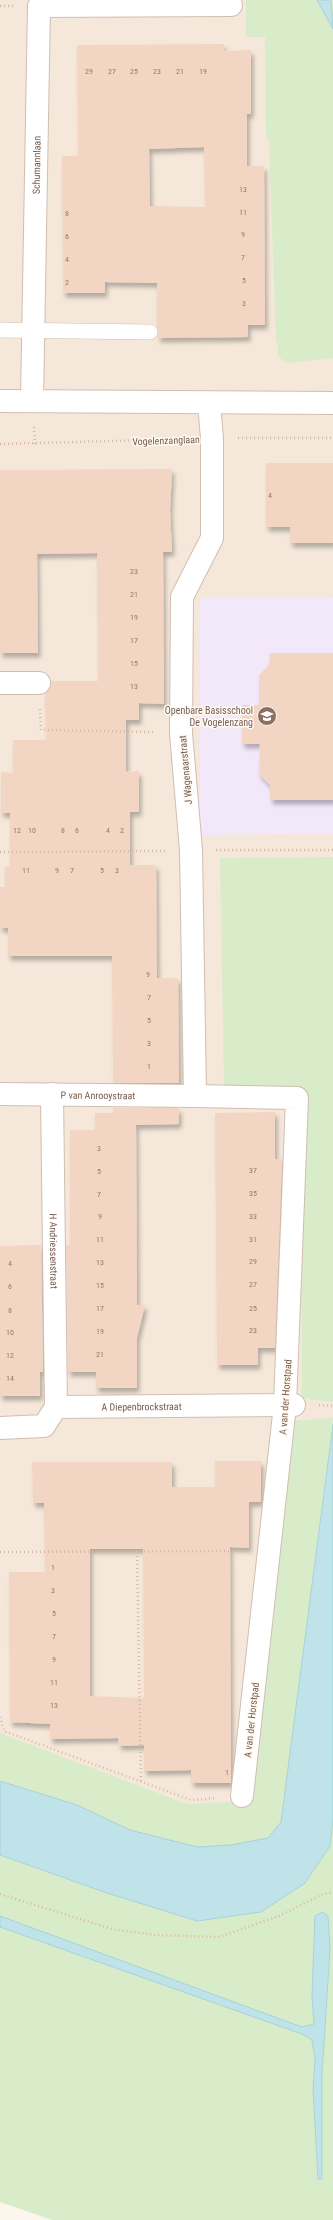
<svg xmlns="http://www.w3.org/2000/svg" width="333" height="2220" font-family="'Roboto Condensed',sans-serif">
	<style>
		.residential { fill: #f5e8da }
		.education { fill: #f3e8fa }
		.green { fill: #d8ecc9 }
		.water { fill: #bfe3e8; stroke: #a5d3da }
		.building { fill: #f3d5c3; fill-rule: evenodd; filter: url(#shadow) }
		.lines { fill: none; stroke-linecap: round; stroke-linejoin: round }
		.service-casing { stroke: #d1beb0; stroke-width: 16 }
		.pedestrian-casing { stroke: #d1beb0; stroke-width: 24 }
		.minor-casing { stroke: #d1beb0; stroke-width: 24 }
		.tertiary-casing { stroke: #d1beb0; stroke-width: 24 }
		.path { stroke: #d9b8a5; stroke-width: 2.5; stroke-dasharray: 1 3; stroke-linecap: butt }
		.service { stroke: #fff; stroke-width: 15 }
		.pedestrian { stroke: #fff; stroke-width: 22 }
		.minor { stroke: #fff; stroke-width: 22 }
		.tertiary { stroke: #fff; stroke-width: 22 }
		.labels { text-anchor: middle; stroke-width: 3; stroke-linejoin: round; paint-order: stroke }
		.number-label { font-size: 8px; fill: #987a6a }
		.street-label { font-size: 10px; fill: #7a5c4d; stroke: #fffaf3 }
		.education-label { font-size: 10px; fill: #785e54; stroke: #fffaf3; text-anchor: end }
	</style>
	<defs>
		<filter id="shadow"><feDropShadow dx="2.5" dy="4.5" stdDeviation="2" flood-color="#0004"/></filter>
	</defs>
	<rect width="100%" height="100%" fill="#fdf6ec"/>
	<!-- residential -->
	<path class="residential" d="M0,0H333V1914L0,1798Z"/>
	<!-- education -->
	<path class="education" d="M200,597L333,598V833L200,835Z"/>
	<!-- green -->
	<g class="green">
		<path d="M246,0H333V358L286,363L278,356V343L276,342L269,140L266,136L265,37H246Z"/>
		<path d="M333,857V1402L302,1398L300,1086L224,1089L220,858Z"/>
		<path d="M333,1418L281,1822L269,1838L231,1845L197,1847L130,1830L77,1805L0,1781V1733L187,1804L248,1801L291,1421Z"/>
		<path d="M333,1820V2220H52L0,2202V1927L302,2034L312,2040L315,2059L313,2089L318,2179H322V2073L330,1950L328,1916L322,1912L315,1916L312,1997L314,2024L301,2027L0,1916V1855L107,1893L197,1921L261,1912L330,1846Z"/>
	</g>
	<!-- water -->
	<g class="water">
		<path d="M317,0H331L333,29Z"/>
		<path d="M333,1424V1820L330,1846L305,1883L261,1912L197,1921L107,1893L0,1855V1781L77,1805L130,1830L197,1847L231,1845L268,1838L281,1822Z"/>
		<path d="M322,1912L328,1916L330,1950L322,2073V2179H318L313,2089L315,2059L312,2040L302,2034L0,1927V1916L302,2027L314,2024L312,1997L315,1916Z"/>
	</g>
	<!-- building -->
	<g class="building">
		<path d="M224,44V51L251,50V114H247V166H264L265,325H248V337L157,338L159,332L157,327V283L105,282V293H63L62,156H78L77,45ZM204,147L205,207L150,206L149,149Z"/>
		<path d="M266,463H333V543H290V527H266Z"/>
		<path d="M172,469L170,511L172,552H163L164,704L139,703V720H126V772L139,771V812H130V865H156L157,978H178L179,1083H113L112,956H8V928H0V887H5V866H10V813H1V772L13,773V740H46L45,694L50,689L51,681H98L97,553L37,554L38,653H0V470Z"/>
		<path d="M270,653H333V800H270V785L259,774L260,744H242V705H259V675L269,665Z"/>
		<path d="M113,1108H179V1124L136,1125L137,1305H145L137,1338V1388H96V1372H68L66,1245H70V1130H95V1113H113Z"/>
		<path d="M275,1112V1159H282V1162L275,1348H258V1365H217L215,1113Z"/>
		<path d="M41,1245L43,1372H40V1396H0V1246Z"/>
		<path d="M215,1461H261V1502H249V1548L230,1547L231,1783H191V1770L144,1771V1745L119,1746L118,1738L50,1739V1724L10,1722L9,1572H45L44,1503H33L32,1462H172V1487H215ZM90,1549H143L144,1698L90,1696Z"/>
	</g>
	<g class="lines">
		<defs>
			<path id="service" d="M0,330L150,332"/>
			<path id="pedestrian" d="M195,1096L297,1098L285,1405L242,1796"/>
			<g id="minor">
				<path id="s1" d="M32,401L39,6L231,5"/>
				<path d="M0,683H39"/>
				<path id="s2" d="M0,1094L195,1096L191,850L181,733L182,597L212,538V438L209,404"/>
				<path id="s3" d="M52,1094L56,1407"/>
				<path id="s4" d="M0,1428L44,1426L56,1407L294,1405"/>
			</g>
			<path id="tertiary" d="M0,401L333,403"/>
		</defs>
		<!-- service casing -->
		<use href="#service" class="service-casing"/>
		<!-- pedestrian casing -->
		<use href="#pedestrian" class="pedestrian-casing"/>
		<!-- minor casing -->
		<use href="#minor" class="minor-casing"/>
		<!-- tertiary casing -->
		<use href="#tertiary" class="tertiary-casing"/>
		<!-- path -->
		<g class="path">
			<path d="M0,6H13"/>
			<path d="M34,427L35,445"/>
			<path d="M238,438H333"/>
			<path d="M0,444L185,439"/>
			<path d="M40,709L41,730L155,732"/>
			<path d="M216,850H333"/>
			<path d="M0,852L165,851"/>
			<path d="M319,1405L333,1406"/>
			<path d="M0,1552L243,1551"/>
			<path d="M137,1552L141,1783"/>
			<path d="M0,1717L4,1731L191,1800L217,1798"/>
			<path d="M0,1894L112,1929L155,1935L219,1937L279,1916L321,1895L333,1892"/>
		</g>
		<!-- service -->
		<use href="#service" class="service"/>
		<!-- pedestrian -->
		<use href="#pedestrian" class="pedestrian"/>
		<!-- minor -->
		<use href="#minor" class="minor"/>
		<!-- tertiary -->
		<use href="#tertiary" class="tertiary"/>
	</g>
	<!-- icons -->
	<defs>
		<symbol id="school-disc" viewBox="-11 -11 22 22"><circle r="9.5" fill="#8d6e63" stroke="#fffaf3"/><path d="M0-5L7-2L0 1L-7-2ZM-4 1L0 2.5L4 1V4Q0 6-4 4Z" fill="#fff"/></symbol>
	</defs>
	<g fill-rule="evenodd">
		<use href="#school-disc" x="256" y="705" width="22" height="22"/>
	</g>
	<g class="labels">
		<!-- number labels -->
		<g class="number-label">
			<text x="89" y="74">29</text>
			<text x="112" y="74">27</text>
			<text x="134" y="74">25</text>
			<text x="157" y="74">23</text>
			<text x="180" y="74">21</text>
			<text x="203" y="74">19</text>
			<text x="243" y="192">13</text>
			<text x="243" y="215">11</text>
			<text x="67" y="216">8</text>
			<text x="243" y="237">9</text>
			<text x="67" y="239">6</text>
			<text x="243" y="260">7</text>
			<text x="67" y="262">4</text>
			<text x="244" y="283">5</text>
			<text x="67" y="285">2</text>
			<text x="244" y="306">3</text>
			<text x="270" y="498">4</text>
			<text x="134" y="574">23</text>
			<text x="134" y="597">21</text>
			<text x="134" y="620">19</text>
			<text x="134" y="643">17</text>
			<text x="134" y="666">15</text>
			<text x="134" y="689">13</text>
			<text x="17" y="833">12</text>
			<text x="32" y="833">10</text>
			<text x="63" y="833">8</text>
			<text x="77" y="833">6</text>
			<text x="108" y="833">4</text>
			<text x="122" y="833">2</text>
			<text x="26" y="873">11</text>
			<text x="57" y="873">9</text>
			<text x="72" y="873">7</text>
			<text x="102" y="873">5</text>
			<text x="117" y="873">3</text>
			<text x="148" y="977">9</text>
			<text x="149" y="1000">7</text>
			<text x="149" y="1023">5</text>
			<text x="149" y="1046">3</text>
			<text x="149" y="1069">1</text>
			<text x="99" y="1151">3</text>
			<text x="253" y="1173">37</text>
			<text x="99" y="1174">5</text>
			<text x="253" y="1196">35</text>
			<text x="99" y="1197">7</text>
			<text x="100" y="1219">9</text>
			<text x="253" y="1219">33</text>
			<text x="100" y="1242">11</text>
			<text x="253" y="1242">31</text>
			<text x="253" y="1264">29</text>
			<text x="100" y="1265">13</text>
			<text x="10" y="1266">4</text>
			<text x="253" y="1287">27</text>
			<text x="100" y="1288">15</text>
			<text x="10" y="1289">6</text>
			<text x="100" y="1311">17</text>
			<text x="253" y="1311">25</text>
			<text x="10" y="1313">8</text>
			<text x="253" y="1333">23</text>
			<text x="100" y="1334">19</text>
			<text x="10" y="1335">10</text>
			<text x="100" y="1357">21</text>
			<text x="10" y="1358">12</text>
			<text x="10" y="1381">14</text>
			<text x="53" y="1570">1</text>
			<text x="53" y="1593">3</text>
			<text x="54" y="1616">5</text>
			<text x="54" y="1639">7</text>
			<text x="54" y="1662">9</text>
			<text x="54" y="1685">11</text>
			<text x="54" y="1708">13</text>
			<text x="227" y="1775">1</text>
		</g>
		<!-- street labels -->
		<g class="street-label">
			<text dy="4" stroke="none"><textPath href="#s1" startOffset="236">Schumannlaan</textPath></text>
			<text transform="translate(166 440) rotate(-2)" y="4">Vogelenzanglaan</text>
			<text transform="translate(185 770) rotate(-95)" y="4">J Wagenaarstraat</text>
			<text dy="4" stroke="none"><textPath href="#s2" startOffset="98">P van Anrooystraat</textPath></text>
			<text dy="4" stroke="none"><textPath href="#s3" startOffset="157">H Andriessenstraat</textPath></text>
			<text transform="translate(285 1397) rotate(-86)" y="4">A van der Horstpad</text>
			<text dy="4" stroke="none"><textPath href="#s4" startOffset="152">A Diepenbrockstraat</textPath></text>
			<text transform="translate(251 1720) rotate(-84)" y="4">A van der Horstpad</text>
		</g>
		<!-- education labels -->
		<g class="education-label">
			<text x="253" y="714">Openbare Basisschool<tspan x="253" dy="12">De Vogelenzang</tspan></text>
		</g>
	</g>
</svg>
